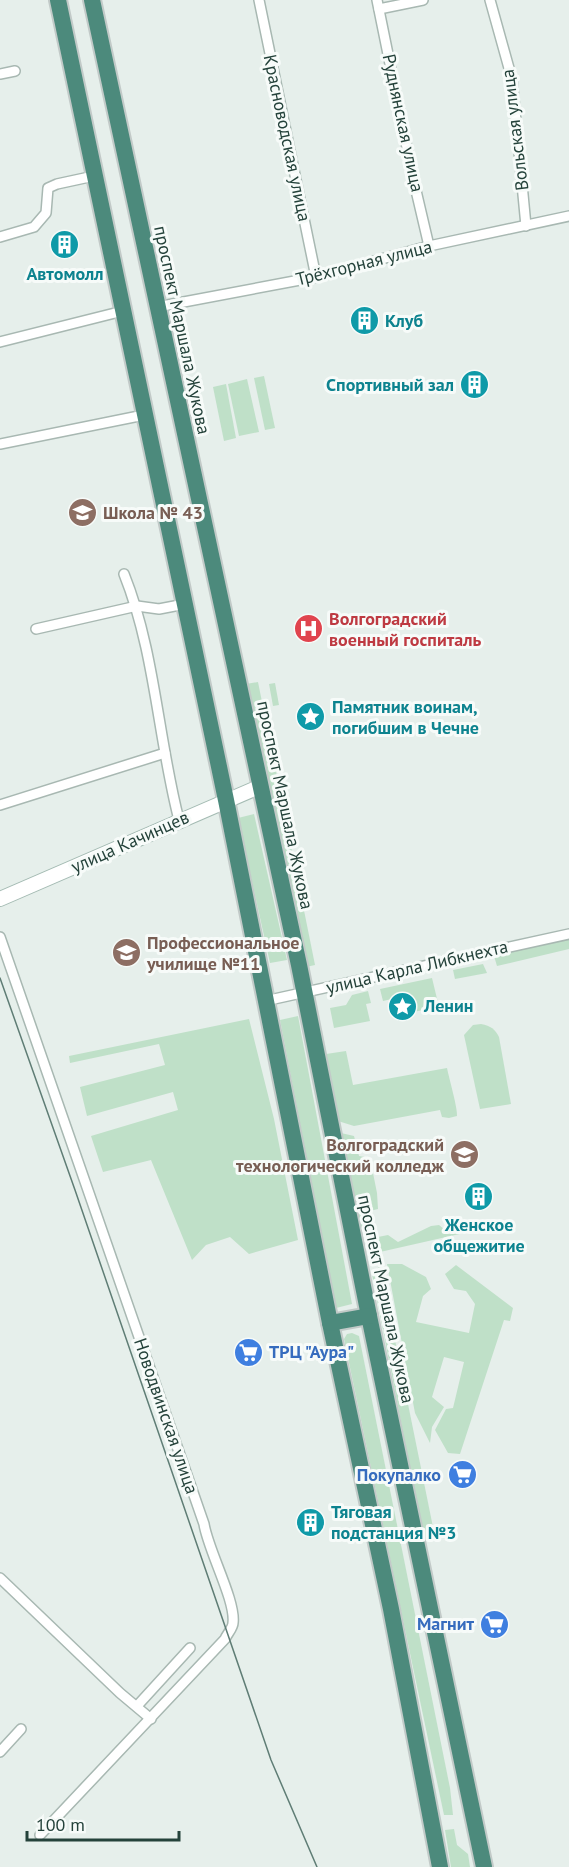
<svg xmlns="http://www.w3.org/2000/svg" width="569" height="1867" font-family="'PT Sans',sans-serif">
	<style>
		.green { fill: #bfe0c8 }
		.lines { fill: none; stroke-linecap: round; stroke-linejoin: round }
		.minor-casing { stroke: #a8b8b2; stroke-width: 12 }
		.secondary-casing { stroke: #a4bbb3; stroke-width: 16 }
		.trunk-casing { stroke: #c2cac8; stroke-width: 20 }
		.minor { stroke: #fff; stroke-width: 9 }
		.secondary { stroke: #fff; stroke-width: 14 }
		.trunk { stroke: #4c8a7c; stroke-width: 16 }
		.tram { stroke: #5f7d75; stroke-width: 1.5 }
		.labels { text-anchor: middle; stroke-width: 6; stroke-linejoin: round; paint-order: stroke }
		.street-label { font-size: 18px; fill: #24423a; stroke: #f7fbf9 }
		.culture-label { font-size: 18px; font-weight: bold; fill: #0d838f; stroke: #f7fbf9; text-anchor: start }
		.education-label { font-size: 18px; font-weight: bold; fill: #785e54; stroke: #f7fbf9; text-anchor: start }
		.health-label { font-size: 18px; font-weight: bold; fill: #be3a42; stroke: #f7fbf9; text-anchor: start }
		.shop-label { font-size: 18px; font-weight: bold; fill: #366cbe; stroke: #f7fbf9; text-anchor: end }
	</style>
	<rect width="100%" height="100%" fill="#e6efeb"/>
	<!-- green -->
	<g class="green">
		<path d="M264,376L275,428L265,430L254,378Z"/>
		<path d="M247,379L259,432L239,436L228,384Z"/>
		<path d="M226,384L236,438L224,441L213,387Z"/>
		<path d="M258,682L315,965L306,967L246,684Z"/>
		<path d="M275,683L279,705L273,706L269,684Z"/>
		<path d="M254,814L287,960L270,963L238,818Z"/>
		<path d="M569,939V949L497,966L494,956Z"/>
		<path d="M483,964L487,973L455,979L453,970Z"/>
		<path d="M432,978L439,1007L413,1012L409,995L383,1001L380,989Z"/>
		<path d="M368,991L371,1003L366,1004L370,1021L334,1028L330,1008L346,1005L352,995Z"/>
		<path d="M298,1016L352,1304L336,1308L280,1020Z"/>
		<path d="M249,1019L274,1119L298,1240L249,1254L230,1237L206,1245L192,1260L151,1160L103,1172L91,1136L178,1110L173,1092L87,1116L80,1087L165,1065L159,1044L70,1063L69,1056Z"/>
		<path d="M481,1024C491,1026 495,1029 499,1037L511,1104L480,1109L464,1035L473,1025Z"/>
		<path d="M346,1051L353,1085L447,1068C449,1078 458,1109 457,1116L449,1118L442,1117L440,1110L354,1126L338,1121L326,1054Z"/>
		<path d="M341,1133L354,1136L359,1156L370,1158L377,1193L378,1209L370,1211L372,1227L362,1230Z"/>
		<path d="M471,1220H481L486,1223V1228L380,1252L368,1253L364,1233L375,1232L378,1237L388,1235L398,1242L431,1226L439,1225L445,1230L450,1226L462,1229Z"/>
		<path d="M387,1264H402L426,1277L431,1289L423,1296L416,1322L469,1333L475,1304L466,1291L454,1289L445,1274L456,1265L513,1308L510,1321L504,1320L460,1454L448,1453L435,1430L446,1409L453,1408L464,1362L444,1357L432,1397L444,1407L432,1427L430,1443L415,1413Z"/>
		<path d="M380,1266L435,1537L424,1539L372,1274Z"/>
		<path d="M352,1333L359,1336L450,1788L453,1815H444L344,1339L347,1334Z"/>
		<path d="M454,1829L457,1845L468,1854L470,1867H451L445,1830Z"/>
	</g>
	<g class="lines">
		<defs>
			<g id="minor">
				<path d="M259,0L316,277"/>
				<path d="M377,0L414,182L429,246"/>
				<path d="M490,0L512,79L526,226"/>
				<path d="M379,9L423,0"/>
				<path d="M0,74L15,71"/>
				<path d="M0,237L34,227L46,213L48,188L57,184L94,176"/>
				<path d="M157,307L316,277L429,246L569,216"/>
				<path d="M0,342L123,311"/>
				<path d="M0,444L144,415"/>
				<path d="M124,574C155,651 158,739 179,820"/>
				<path d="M36,629L137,606L159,609L185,604"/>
				<path d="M0,805L165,753"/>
				<path d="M0,937L204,1524C208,1550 236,1601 233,1623C233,1628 227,1634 225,1639L40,1835"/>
				<path d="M265,1001L569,934"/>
				<path d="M0,1578L120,1693L151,1719"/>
				<path d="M137,1706L190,1648"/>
				<path d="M0,1752L21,1729"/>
			</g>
			<path id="secondary" d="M0,899L261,786"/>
			<g id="trunk">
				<path d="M58,0L226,800L330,1323L391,1609L440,1867"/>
				<path d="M92,0L299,965L369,1316L484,1867"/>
				<path d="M330,1323L369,1316"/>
			</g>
		</defs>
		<!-- minor casing -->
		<use href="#minor" class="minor-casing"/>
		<!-- secondary casing -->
		<use href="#secondary" class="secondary-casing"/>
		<!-- trunk casing -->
		<use href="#trunk" class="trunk-casing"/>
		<!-- minor -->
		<use href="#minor" class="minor"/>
		<!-- secondary -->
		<use href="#secondary" class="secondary"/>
		<!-- trunk -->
		<use href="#trunk" class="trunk"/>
		<!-- tram -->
		<path class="tram" d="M0,978L75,1190L271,1760L317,1867"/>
	</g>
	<!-- icons -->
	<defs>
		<symbol id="building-disc" viewBox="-11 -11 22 22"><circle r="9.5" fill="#0f9aa8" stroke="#f7fbf9"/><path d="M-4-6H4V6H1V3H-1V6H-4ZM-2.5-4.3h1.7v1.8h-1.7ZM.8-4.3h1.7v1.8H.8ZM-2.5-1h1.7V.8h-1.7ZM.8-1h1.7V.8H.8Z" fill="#fff"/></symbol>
		<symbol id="school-disc" viewBox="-11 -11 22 22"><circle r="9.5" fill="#8d6e63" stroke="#f7fbf9"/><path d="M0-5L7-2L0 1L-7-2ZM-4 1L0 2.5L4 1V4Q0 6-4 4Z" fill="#fff"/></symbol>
		<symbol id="hospital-disc" viewBox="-11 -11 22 22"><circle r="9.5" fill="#e0444e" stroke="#f7fbf9"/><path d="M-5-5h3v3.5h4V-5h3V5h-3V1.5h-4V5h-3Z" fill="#fff"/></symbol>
		<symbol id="sight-disc" viewBox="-11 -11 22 22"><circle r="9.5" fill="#0f9aa8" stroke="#f7fbf9"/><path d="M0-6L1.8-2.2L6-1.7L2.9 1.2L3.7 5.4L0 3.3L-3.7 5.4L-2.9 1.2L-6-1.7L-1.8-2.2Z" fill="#fff"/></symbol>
		<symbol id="university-disc" viewBox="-11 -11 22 22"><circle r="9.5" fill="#8d6e63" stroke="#f7fbf9"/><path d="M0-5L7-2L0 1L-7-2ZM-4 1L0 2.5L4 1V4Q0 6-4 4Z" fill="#fff"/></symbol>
		<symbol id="supermarket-disc" viewBox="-11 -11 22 22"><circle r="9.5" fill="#3f7fe0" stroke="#f7fbf9"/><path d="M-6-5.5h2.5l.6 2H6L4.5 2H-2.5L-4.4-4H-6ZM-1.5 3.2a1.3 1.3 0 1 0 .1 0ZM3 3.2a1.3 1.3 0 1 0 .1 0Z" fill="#fff"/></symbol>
	</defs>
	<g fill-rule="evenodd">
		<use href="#building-disc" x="48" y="228" width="33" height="33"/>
		<use href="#building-disc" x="348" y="304" width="33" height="33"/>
		<use href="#building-disc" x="458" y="368" width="33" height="33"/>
		<use href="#school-disc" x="66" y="496" width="33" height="33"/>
		<use href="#hospital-disc" x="292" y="612" width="33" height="33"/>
		<use href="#sight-disc" x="294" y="700" width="33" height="33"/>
		<use href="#university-disc" x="110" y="936" width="33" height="33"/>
		<use href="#sight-disc" x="386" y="990" width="33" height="33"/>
		<use href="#university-disc" x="448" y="1138" width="33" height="33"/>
		<use href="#building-disc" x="462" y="1180" width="33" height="33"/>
		<use href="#supermarket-disc" x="232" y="1336" width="33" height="33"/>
		<use href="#supermarket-disc" x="446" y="1458" width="33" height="33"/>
		<use href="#building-disc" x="294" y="1506" width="33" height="33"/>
		<use href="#supermarket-disc" x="478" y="1608" width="33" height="33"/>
	</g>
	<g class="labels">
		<!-- street labels -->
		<g class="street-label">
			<text transform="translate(403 123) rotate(78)" y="6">Руднянская улица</text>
			<text transform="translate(515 130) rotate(-97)" y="6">Вольская улица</text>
			<text transform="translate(287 138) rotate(78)" y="6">Красноводская улица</text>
			<text transform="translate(364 263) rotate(-14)" y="6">Трёхгорная улица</text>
			<text transform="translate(182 330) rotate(78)" y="6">проспект Маршала Жукова</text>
			<text transform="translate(285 805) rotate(78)" y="6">проспект Маршала Жукова</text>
			<text transform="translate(130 842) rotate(-24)" y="6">улица Качинцев</text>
			<text transform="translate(417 967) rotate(-13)" y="6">улица Карла Либкнехта</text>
			<text transform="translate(386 1299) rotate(78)" y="6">проспект Маршала Жукова</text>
			<text transform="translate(166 1416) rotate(71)" y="6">Новодвинская улица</text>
		</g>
		<!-- culture labels -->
		<g class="culture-label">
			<text x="65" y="280" text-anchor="middle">Автомолл</text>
			<text x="385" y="327">Клуб</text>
			<text x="454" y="391" text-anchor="end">Спортивный зал</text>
			<text x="332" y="713">Памятник воинам,<tspan x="332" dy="21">погибшим в Чечне</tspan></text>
			<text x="424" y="1012">Ленин</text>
			<text x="479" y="1231" text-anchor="middle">Женское<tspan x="479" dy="21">общежитие</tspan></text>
			<text x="331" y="1518">Тяговая<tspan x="331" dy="21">подстанция №3</tspan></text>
		</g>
		<!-- education labels -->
		<g class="education-label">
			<text x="103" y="519">Школа № 43</text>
			<text x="147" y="949">Профессиональное<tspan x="147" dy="21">училище №11</tspan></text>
			<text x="444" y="1151" text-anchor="end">Волгоградский<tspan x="444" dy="21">технологический колледж</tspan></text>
		</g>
		<!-- health labels -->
		<g class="health-label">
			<text x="329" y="625">Волгоградский<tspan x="329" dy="21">военный госпиталь</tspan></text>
		</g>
		<!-- shop labels -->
		<g class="shop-label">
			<text x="269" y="1358" text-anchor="start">ТРЦ "Аура"</text>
			<text x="441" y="1481">Покупалко</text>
			<text x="474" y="1630">Магнит</text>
		</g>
	</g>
	<!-- scale -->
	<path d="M27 1831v9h152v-9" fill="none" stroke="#24423a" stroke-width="3"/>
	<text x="36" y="1831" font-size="18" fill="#24423a" stroke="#f7fbf9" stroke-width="4.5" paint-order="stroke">100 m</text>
</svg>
